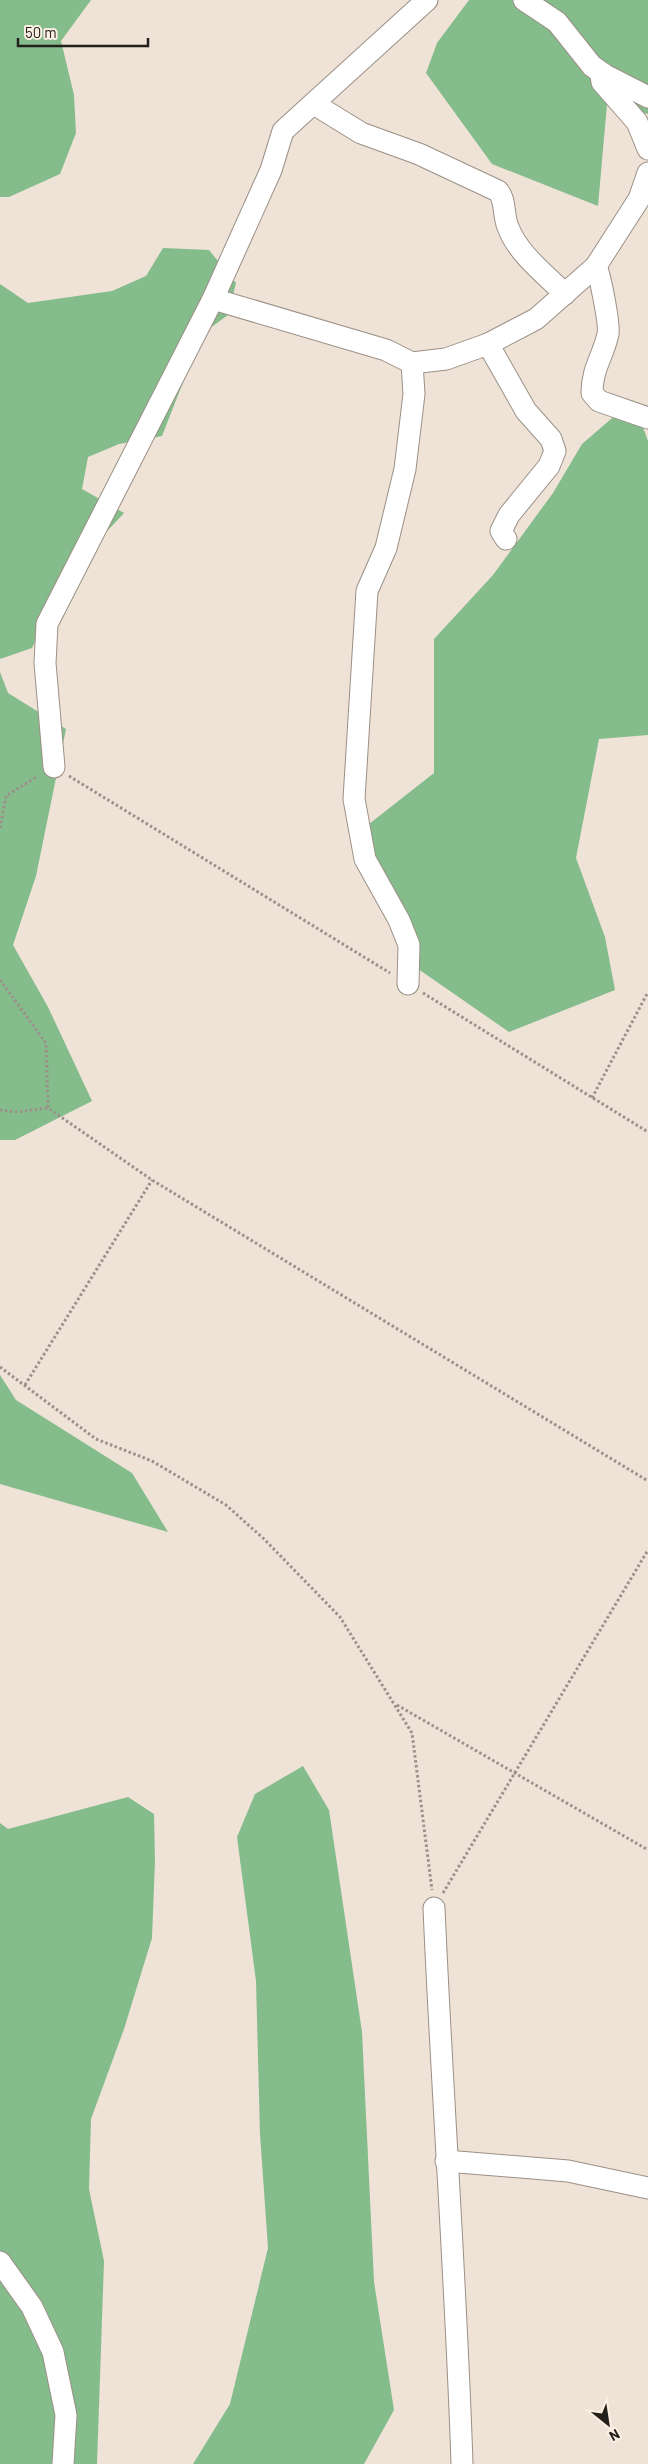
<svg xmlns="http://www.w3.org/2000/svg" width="648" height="2464" font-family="Barlow,sans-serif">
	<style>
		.forest { fill: #84bc8c }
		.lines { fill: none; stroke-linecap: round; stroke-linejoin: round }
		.minor-casing { stroke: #9b9086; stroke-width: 23 }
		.path { stroke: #9a9189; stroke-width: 3; stroke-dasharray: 2.5 2.5; stroke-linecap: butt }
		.minor { stroke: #fff; stroke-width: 21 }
	</style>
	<rect width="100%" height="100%" fill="#efe2d7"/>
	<!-- forest -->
	<g class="forest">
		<path d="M0,0H91L61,41L74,95L76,133L60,174L9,197H0Z"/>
		<path d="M469,0H648V114L607,104L598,206L492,164L426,73L437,43Z"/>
		<path d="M163,248L209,250L236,283L228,315L202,334L162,436L119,444L88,457L82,489L124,513L65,576L32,648L0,659V284L28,303L112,291L146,276Z"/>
		<path d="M633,400L648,441V735L599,739L576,858L605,937L615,990L509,1032L411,964L364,828L434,773V639L493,575L553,493L582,444Z"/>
		<path d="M0,672L8,693L66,729L36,876L13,945L48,1007L92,1101L15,1140H0Z"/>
		<path d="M0,1375L16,1400L132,1473L168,1532L0,1484Z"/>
		<path d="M303,1766L329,1810L362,2032L374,2282L394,2410L364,2464H193L230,2404L268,2248L260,2134L256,1981L237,1837L255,1794Z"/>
		<path d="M128,1797L154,1814L155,1861L152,1938L124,2029L91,2119L89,2189L104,2261L97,2464H0V1823L8,1829Z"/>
	</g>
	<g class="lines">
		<defs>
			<g id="minor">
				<path d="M524,0L557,22L592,66L605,75L648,97"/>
				<path d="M601,76L602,82L637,122L648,149"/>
				<path d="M314,104L361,133L419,154L498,191C506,200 503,216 508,227C518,254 545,274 565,294"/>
				<path d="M596,266C600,275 610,325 608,334C603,357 592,368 592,393L599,401L648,418"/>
				<path d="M213,299L386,350L412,363L446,359L488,344L526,411L551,439L555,451L549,466L509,515L501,531L506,539"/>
				<path d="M488,344L536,319L596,266L639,199L648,173"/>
				<path d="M54,767L45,663L47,624L213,299L271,170L283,131L427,0"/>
				<path d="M408,984L409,945L399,920L365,859L354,799L367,591L386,548L405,469L414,394L412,363"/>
				<path d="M434,1908C442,2093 456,2279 462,2464"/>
				<path d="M446,2161L568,2171L648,2188"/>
				<path d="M0,2262L32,2307L53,2352L66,2415L63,2464"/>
			</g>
		</defs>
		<!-- minor casing -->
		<use href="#minor" class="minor-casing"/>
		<!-- path -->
		<g class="path">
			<path d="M69,776L390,973"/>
			<path d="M0,828L6,796L38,776"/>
			<path d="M0,980L46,1043L48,1108L152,1180L648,1481"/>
			<path d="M423,993L648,1132"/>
			<path d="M592,1098L648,992"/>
			<path d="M0,1110L17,1112L48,1108"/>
			<path d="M0,1367L96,1439L152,1461L226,1505L264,1539L340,1617L412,1733L432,1890"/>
			<path d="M25,1385L152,1180"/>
			<path d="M397,1705L648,1850"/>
			<path d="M443,1893L648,1550"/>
		</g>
		<!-- minor -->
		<use href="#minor" class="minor"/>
	</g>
	<!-- north arrow -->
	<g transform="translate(608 2424) rotate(150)" stroke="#fcefe4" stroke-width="4" paint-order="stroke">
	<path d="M0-4L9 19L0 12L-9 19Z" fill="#231f1b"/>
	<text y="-8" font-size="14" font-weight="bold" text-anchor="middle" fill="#231f1b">N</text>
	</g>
	<!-- scale -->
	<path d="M18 38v8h130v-8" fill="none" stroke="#231f1b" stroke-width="2.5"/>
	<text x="25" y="38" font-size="15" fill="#231f1b" stroke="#fcefe4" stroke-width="4" paint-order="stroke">50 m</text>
</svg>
